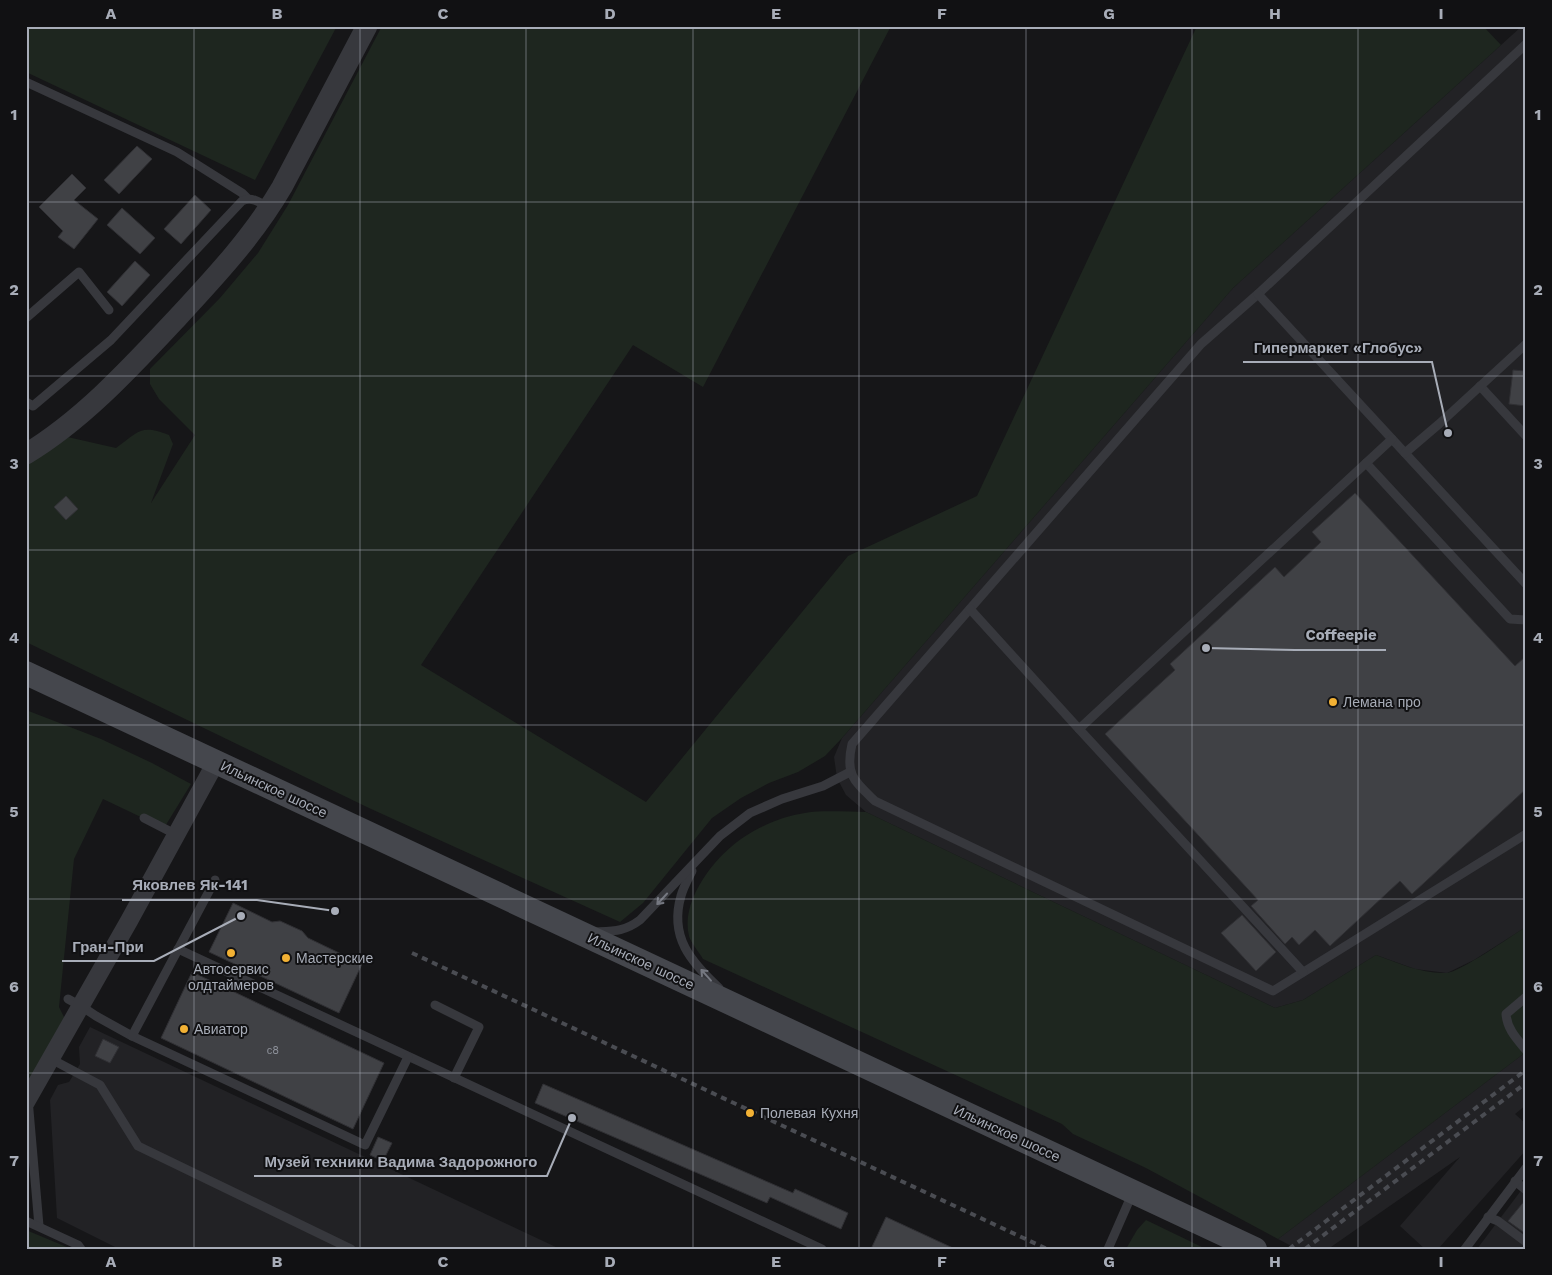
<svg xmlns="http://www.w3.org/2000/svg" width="1552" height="1275" font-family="'Work Sans',sans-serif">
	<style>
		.built { fill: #222225 }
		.green { fill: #1e261f }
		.building { fill: #404145; stroke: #303034 }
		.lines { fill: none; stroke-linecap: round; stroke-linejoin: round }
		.service { stroke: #37383d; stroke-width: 9 }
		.minor { stroke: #37383d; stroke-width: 18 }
		.tertiary { stroke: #37383d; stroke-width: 21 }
		.secondary { stroke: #45474d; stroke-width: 24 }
		.rail { stroke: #4a4c52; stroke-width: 4; stroke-dasharray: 6 5; stroke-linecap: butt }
		.oneway { stroke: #757881 }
		.grid { fill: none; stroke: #a8adb8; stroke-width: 1; stroke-opacity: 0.55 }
		.poi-dot { fill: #f2b134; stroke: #111113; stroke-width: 2 }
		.labels { text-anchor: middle; stroke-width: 4; stroke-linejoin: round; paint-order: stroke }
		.number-label { font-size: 11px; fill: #8e929b }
		.poi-label { font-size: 14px; fill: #a8adb8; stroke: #111113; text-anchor: start }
		.street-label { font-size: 14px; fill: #a8adb8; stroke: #111113 }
		.leader { fill: none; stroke: #a8adb8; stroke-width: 2 }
		.callout-dot { fill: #a8adb8; stroke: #111113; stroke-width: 2 }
		.callout-label { font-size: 15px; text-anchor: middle; font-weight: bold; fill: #a8adb8; stroke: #111113; stroke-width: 4; stroke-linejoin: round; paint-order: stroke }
		.neatline { fill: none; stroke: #a8adb8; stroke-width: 2 }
		.grid-label { font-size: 16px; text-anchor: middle; font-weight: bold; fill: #a8adb8 }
	</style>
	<rect width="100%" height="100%" fill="#161618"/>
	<!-- built -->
	<g class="built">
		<path d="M1522,26H1526V927L1474,960L1447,973L1415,969L1376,955L1303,1000L1275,1008L866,812L846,795L837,778L834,757L842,738L1233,288Z"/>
		<path d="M90,1027L560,1249H119L57,1218L50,1100L58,1085L69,1082L80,1064L79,1047Z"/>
		<path d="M1526,1052V1105L1515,1114L1526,1124V1150L1438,1249H1425L1400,1226L1460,1157L1328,1249H1297L1278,1239Z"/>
		<path d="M1526,1184V1249H1477Z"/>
	</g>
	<!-- green -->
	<g class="green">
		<path d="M26,26H337L255,180L26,72Z"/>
		<path d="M382,26H891L703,387L633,345L421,665L646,802L848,556L977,496L1197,26H1483L1501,45L1233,288L842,738L825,756L798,772L769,783L741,798L712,818L643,903L620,922L369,808L26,642V462L63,436L116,448C139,431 141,424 169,435L173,444L151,503L195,435L159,399L150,384V369L220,298L258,253L288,205Z"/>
		<path d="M26,710L101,739L152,763L191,784L164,828L103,799L74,859L59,1007L65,1019L26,1088Z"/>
		<path d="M866,812L1275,1008L1303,1000L1376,955C1398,963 1422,974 1446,973C1459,973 1511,936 1526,927V1052L1278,1239L1146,1168L1073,1134L1062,1124L703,959C699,952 691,943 689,936C680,900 716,855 744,837C762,825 784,816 805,813C823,810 847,812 866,812Z"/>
		<path d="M1146,1220L1206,1249H1126L1137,1230Z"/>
		<path d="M26,1230L69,1248V1249H26Z"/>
	</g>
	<!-- building -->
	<g class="building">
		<path d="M137,146L152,159L119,194L104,180Z"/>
		<path d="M72,174L86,188L74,200L98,219L74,249L58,237L63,231L39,207Z"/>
		<path d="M195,195L211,210L181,244L164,229Z"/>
		<path d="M122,208L155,238L140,254L107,225Z"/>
		<path d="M135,261L150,275L122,306L107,292Z"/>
		<path d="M1513,370L1526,371V406L1509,404Z"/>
		<path d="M1355,493L1515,666L1526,656V789L1412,894L1400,881L1330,946L1315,930L1299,945L1292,937L1285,944L1251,906L1258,900L1105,734L1175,670L1170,664L1275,567L1284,577L1321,542L1312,532Z"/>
		<path d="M66,496L78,509L66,520L54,507Z"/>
		<path d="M233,903L272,922L280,921L302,931L308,938L362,964L339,1013L209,952Z"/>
		<path d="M1242,915L1276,952L1256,971L1221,933Z"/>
		<path d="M192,972L384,1063L353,1129L161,1038Z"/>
		<path d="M103,1039L119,1047L110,1063L95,1056Z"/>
		<path d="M543,1084L793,1193L795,1189L848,1213L841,1229L770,1197L767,1203L535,1103Z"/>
		<path d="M378,1137L392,1143L383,1161L370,1155Z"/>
		<path d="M1526,1199V1234L1508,1221Z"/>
		<path d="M886,1217L955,1249H871Z"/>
	</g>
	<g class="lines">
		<!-- service -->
		<g class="service">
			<path d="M1526,44L1258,294L1201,344L852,744C845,775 854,781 875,801L1273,991L1526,834"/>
			<path d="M26,82L177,152L242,193L247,198"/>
			<path d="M1258,294L1526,584"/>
			<path d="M26,318L79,272L109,310"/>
			<path d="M1480,386L1526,436"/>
			<path d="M26,402L33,406L111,340L242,201C252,196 261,203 269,208"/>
			<path d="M1405,453L1439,424L1526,344"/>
			<path d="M1366,463L1510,619L1526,620"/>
			<path d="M970,609L1079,729L1392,439"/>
			<path d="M1079,729L1303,972"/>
			<path d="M144,818L177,835"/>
			<path d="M692,871C688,879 683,888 681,896C669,937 691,962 719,988"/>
			<path d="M593,932C613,931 624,932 640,920L720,836L750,813L782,799L823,786L850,772"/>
			<path d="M178,949L822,1249"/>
			<path d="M1526,997L1506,1014C1507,1029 1517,1039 1526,1050"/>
			<path d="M68,999L81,1006L96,1016L132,1036L365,1145L408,1057"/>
			<path d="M435,1005L479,1027L454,1078"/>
			<path d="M132,1036L215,880"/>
			<path d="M51,1059L100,1085L138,1146L351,1249"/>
			<path d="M28,1099L39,1226"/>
			<path d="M1515,1181L1526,1190"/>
			<path d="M1488,1217L1498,1221L1526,1242"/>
			<path d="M26,1221L78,1245L81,1249"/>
			<path d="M1108,1249L1133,1192"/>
			<path d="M1465,1249L1526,1168"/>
		</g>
		<!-- minor -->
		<path class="minor" d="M26,1102L129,921L216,762"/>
		<!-- tertiary -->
		<path class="tertiary" d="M26,454C84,419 132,366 178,317C216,276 254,235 282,187L367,26"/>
		<!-- secondary -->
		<path class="secondary" d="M26,673L1255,1249"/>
		<!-- rail -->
		<g class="rail">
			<path d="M412,953L1047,1249"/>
			<path d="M1289,1249L1526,1070"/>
			<path d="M1305,1249L1526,1083"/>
		</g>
	</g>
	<!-- one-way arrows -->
	<defs><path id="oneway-shaft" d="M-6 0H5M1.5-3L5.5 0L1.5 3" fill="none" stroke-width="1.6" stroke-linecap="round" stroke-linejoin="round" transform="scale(1.25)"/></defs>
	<g class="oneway">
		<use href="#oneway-shaft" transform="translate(662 899) rotate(133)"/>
		<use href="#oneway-shaft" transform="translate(706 975) rotate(-132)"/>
	</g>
	<!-- grid -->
	<path class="grid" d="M194,26V1249M360,26V1249M526,26V1249M693,26V1249M859,26V1249M1026,26V1249M1192,26V1249M1358,26V1249M26,202H1526M26,376H1526M26,550H1526M26,725H1526M26,899H1526M26,1073H1526"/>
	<!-- markers -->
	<g class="poi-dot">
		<circle cx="1333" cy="702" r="5"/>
		<circle cx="231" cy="953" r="5"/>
		<circle cx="286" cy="958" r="5"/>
		<circle cx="184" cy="1029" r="5"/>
		<circle cx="750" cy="1113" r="5"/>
	</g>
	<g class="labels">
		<!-- number labels -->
		<g class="number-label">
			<text x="273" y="1054">с8</text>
		</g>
		<!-- poi labels -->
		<g class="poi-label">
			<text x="1343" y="707">Лемана про</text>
			<text x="296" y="963">Мастерские</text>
			<text x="231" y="974" text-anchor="middle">Автосервис<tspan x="231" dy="16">олдтаймеров</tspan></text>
			<text x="194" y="1034">Авиатор</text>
			<text x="760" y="1118">Полевая Кухня</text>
		</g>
		<!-- street labels -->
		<g class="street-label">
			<text transform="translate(274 789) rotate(25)" y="5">Ильинское шоссе</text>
			<text transform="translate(641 961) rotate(25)" y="5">Ильинское шоссе</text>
			<text transform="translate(1007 1133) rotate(25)" y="5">Ильинское шоссе</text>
		</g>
	</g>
	<!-- callouts -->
	<path class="leader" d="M1448 433L1432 362H1243M1206 648L1295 650H1386M335 911L257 900H122M241 916L154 961H62M572 1118L547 1176H254"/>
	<g class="callout-dot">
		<circle cx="1448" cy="433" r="5"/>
		<circle cx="1206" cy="648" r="5"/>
		<circle cx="335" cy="911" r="5"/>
		<circle cx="241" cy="916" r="5"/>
		<circle cx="572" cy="1118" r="5"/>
	</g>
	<g class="callout-label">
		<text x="1338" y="353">Гипермаркет «Глобус»</text>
		<text x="1341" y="640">Coffeepie</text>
		<text x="190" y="890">Яковлев Як-141</text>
		<text x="108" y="952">Гран-При</text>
		<text x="401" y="1167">Музей техники Вадима Задорожного</text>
	</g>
	<!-- border -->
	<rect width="1552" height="1275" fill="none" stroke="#111113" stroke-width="55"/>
	<rect x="28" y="28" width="1496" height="1220" class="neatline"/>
	<g class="grid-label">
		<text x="111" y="19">A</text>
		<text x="277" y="19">B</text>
		<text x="443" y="19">C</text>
		<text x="610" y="19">D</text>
		<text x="776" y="19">E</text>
		<text x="942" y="19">F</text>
		<text x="1109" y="19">G</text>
		<text x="1275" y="19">H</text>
		<text x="1441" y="19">I</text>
		<text x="14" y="120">1</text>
		<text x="1538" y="120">1</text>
		<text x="14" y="295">2</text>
		<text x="1538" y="295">2</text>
		<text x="14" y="469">3</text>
		<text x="1538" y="469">3</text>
		<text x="14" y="643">4</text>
		<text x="1538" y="643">4</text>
		<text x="14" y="817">5</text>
		<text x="1538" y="817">5</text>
		<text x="14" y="992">6</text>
		<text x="1538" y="992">6</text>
		<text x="14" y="1166">7</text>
		<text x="1538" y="1166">7</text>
		<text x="111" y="1267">A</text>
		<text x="277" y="1267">B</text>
		<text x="443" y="1267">C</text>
		<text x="610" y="1267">D</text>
		<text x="776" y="1267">E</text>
		<text x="942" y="1267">F</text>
		<text x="1109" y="1267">G</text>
		<text x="1275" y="1267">H</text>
		<text x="1441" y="1267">I</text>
	</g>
</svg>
